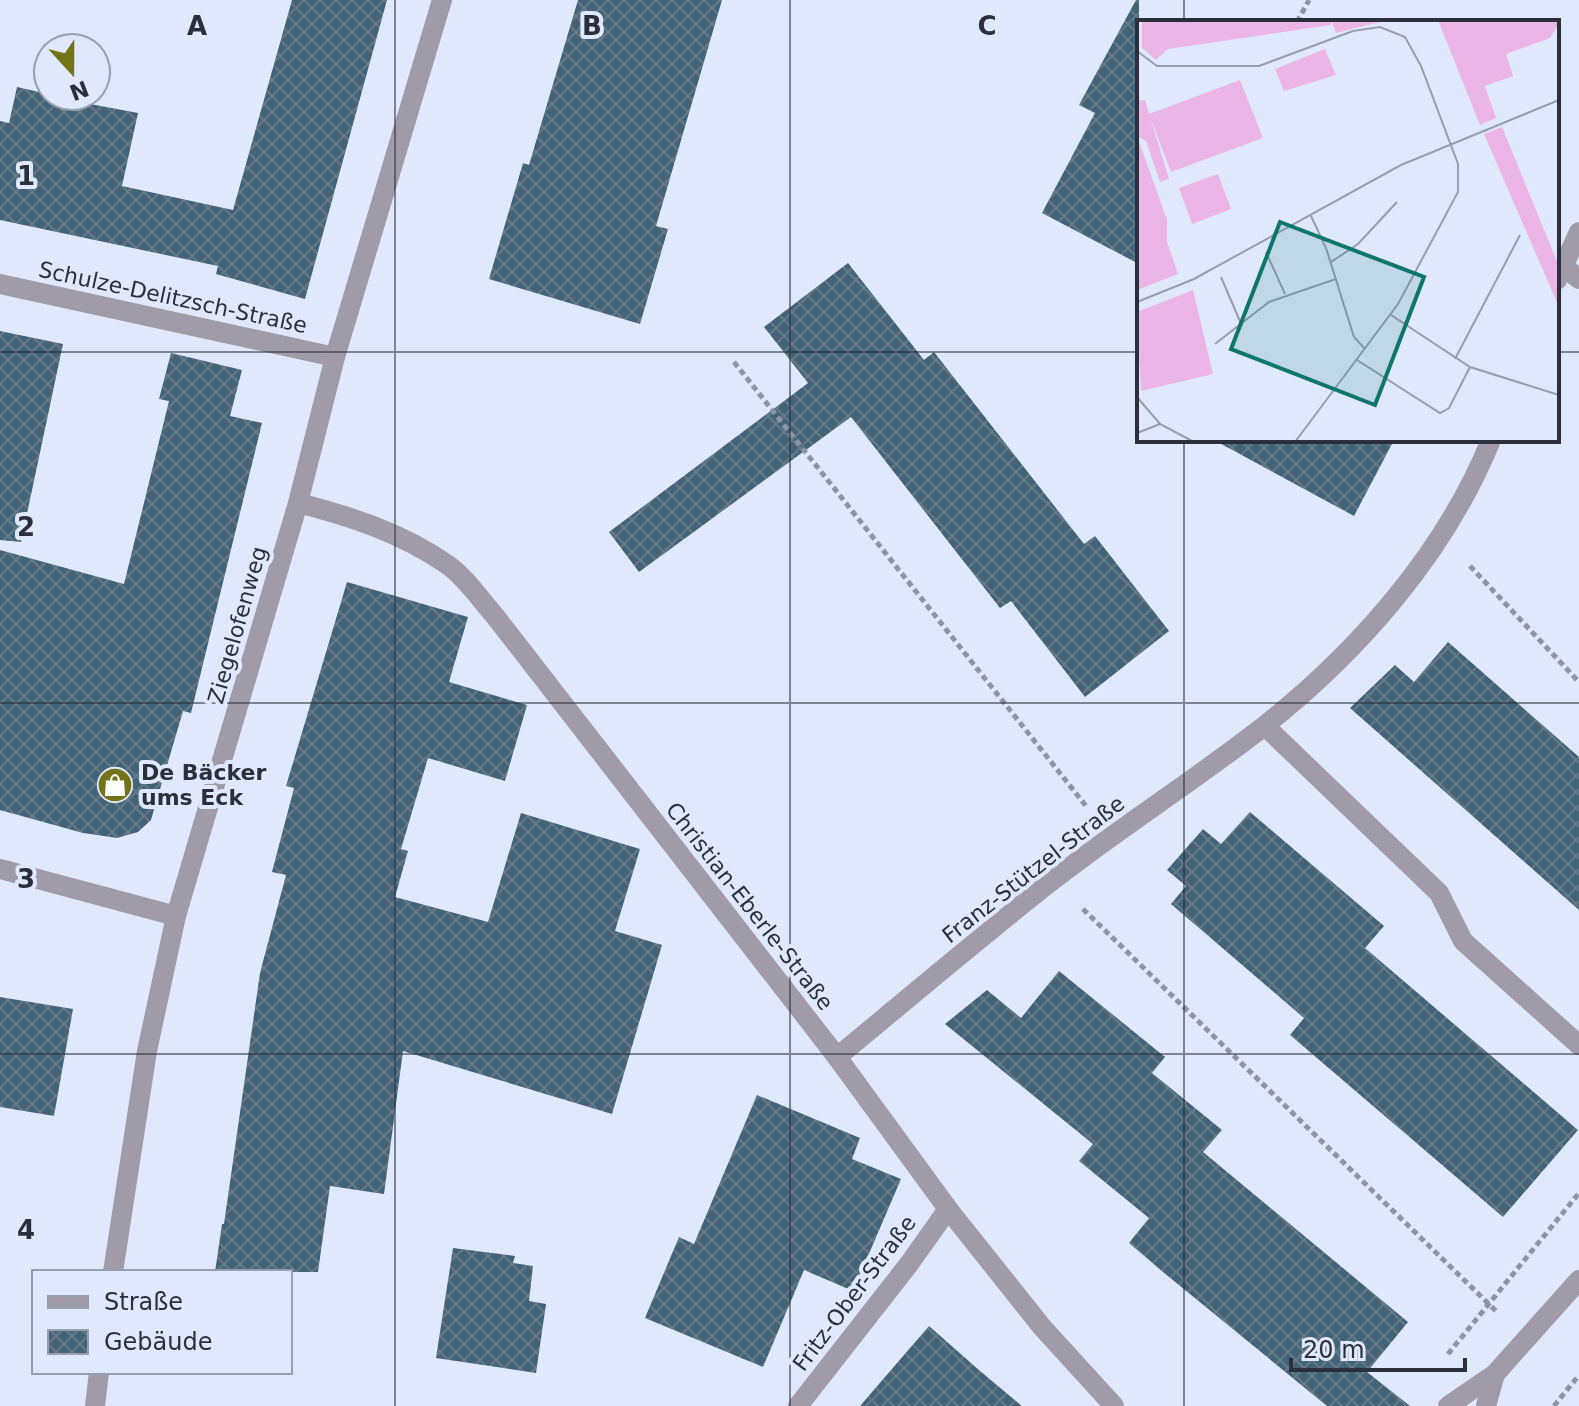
<svg xmlns="http://www.w3.org/2000/svg" width="1579" height="1406" font-family="'DejaVu Sans',sans-serif">
	<style>
		.building { fill: url(#building-cross-hatch) }
		.lines { fill: none; stroke-linecap: round; stroke-linejoin: round }
		.path { stroke: #8d94a4; stroke-width: 5; stroke-dasharray: 6 4; stroke-linecap: butt }
		.lane { stroke: #9f9ba9; stroke-width: 20 }
		.street { stroke: #9f9ba9; stroke-width: 20 }
		.grid { fill: none; stroke: #2a2f3b; stroke-width: 2; stroke-opacity: 0.55 }
		.labels { text-anchor: middle; stroke-width: 8; stroke-linejoin: round; paint-order: stroke }
		.street-label { font-size: 22px; fill: #2a2f3b; stroke: #e0e8fc }
		.poi-label { font-size: 22px; font-weight: bold; fill: #2a2f3b; stroke: #e0e8fc; text-anchor: start }
		.inset-road { fill: none; stroke: #979eaf; stroke-width: 2 }
		.view { fill: #0f766e; fill-opacity: 0.15; stroke: #0f766e; stroke-width: 4 }
		.inset-edge { fill: none; stroke: #2a2f3b; stroke-width: 4 }
		.grid-label { font-size: 26px; text-anchor: middle; font-weight: bold; fill: #2a2f3b; stroke: #e0e8fc; stroke-width: 8; stroke-linejoin: round; paint-order: stroke }
	</style>
	<defs>
		<pattern id="building-cross-hatch" width="8" height="8" patternUnits="userSpaceOnUse" patternTransform="scale(2)"><rect width="8" height="8" fill="#446375"/><path d="M0 0l8 8M0 8l8-8" fill="none" stroke="#637a89"/></pattern>
	</defs>
	<rect width="100%" height="100%" fill="#e0e8fc"/>
	<!-- building -->
	<g class="building">
		<path d="M292,0H387L305,299L216,274L218,266L0,220V121L9,123L17,87L48,94V96L138,113L122,186L233,210Z"/>
		<path d="M578,0H722L656,226L668,229L640,324L489,279L523,163L529,165Z"/>
		<path d="M1136,0H1139V264L1042,213L1095,113L1079,105Z"/>
		<path d="M848,263L924,360L934,352L1084,544L1095,536L1169,631L1085,697L1011,601L1000,608L851,417L639,572L609,532L808,383L764,327Z"/>
		<path d="M0,331L63,344L21,542L0,540Z"/>
		<path d="M171,353L242,370L230,416L262,423L191,713L183,711L151,820L138,832L117,838L83,833L0,810V550L124,584L169,401L159,399Z"/>
		<path d="M1214,440H1394L1354,516Z"/>
		<path d="M347,582L468,617L449,682L527,705L505,781L428,758L401,849L408,851L395,897L488,922L521,813L640,849L615,931L662,945L612,1114L403,1051L384,1194L330,1186L318,1272H215L222,1224H224L260,973L286,875L272,872L294,788L286,786Z"/>
		<path d="M1448,642L1579,757V910L1350,708L1395,665L1414,682Z"/>
		<path d="M1250,812L1384,926L1365,948L1578,1130L1503,1217L1290,1035L1304,1018L1171,904L1186,886L1167,870L1203,829L1221,844Z"/>
		<path d="M1059,971L1165,1057L1152,1073L1222,1130L1203,1152L1408,1322L1367,1372L1410,1406H1327L1163,1272L1129,1243L1149,1218L1079,1161L1093,1144L945,1024L987,990L1021,1018Z"/>
		<path d="M0,997L73,1009L54,1116L0,1107Z"/>
		<path d="M757,1095L860,1138L852,1159L901,1179L853,1291L804,1270L763,1367L645,1318L679,1237L694,1244Z"/>
		<path d="M453,1248L515,1256L513,1263L533,1266L529,1301L546,1304L536,1373L436,1358Z"/>
		<path d="M929,1326L980,1371L1022,1406H860Z"/>
	</g>
	<g class="lines">
		<!-- path -->
		<g class="path">
			<path d="M1297,22L1309,0"/>
			<path d="M734,362L1086,806"/>
			<path d="M1470,566L1579,682"/>
			<path d="M1083,909L1497,1312"/>
			<path d="M1448,1354L1579,1193"/>
			<path d="M1554,1406L1579,1375"/>
		</g>
		<!-- lane -->
		<path class="lane" d="M798,1406L909,1264L948,1209"/>
		<!-- street -->
		<g class="street">
			<path d="M1563,266L1579,279"/>
			<path d="M1557,280L1579,232"/>
			<path d="M0,284L335,357"/>
			<path d="M298,503C350,516 402,533 448,565C466,578 480,599 495,616L837,1057L948,1209L1042,1327L1114,1406"/>
			<path d="M1265,726L1439,893L1463,941L1579,1045"/>
			<path d="M0,869L176,916"/>
			<path d="M837,1057C909,998 979,938 1053,880C1121,827 1195,780 1263,727C1359,651 1445,553 1491,440"/>
			<path d="M113,1272L147,1051L176,916L298,503L335,357L442,0"/>
			<path d="M95,1406L99,1372"/>
			<path d="M1448,1406L1495,1374L1579,1280"/>
			<path d="M1486,1406L1495,1374"/>
		</g>
	</g>
	<!-- grid -->
	<path class="grid" d="M395,0V1406M790,0V1406M1184,0V22M0,352H1139M1557,352H1579M1184,440V1406M0,703H1579M0,1054H1579"/>
	<!-- icons -->
	<defs>
		<symbol id="shop-disc" viewBox="-11 -11 22 22"><circle r="9.5" fill="#757317" stroke="#e0e8fc"/><path d="M-5-2.5h2.3a2.7 3.5 0 0 1 5.4 0H5L5.5 6h-11ZM-1.5-2.5h3a1.5 2.3 0 0 0-3 0Z" fill="#fff"/></symbol>
	</defs>
	<g fill-rule="evenodd">
		<use href="#shop-disc" x="95" y="765" width="40" height="40"/>
	</g>
	<g class="labels">
		<!-- street labels -->
		<g class="street-label">
			<text transform="translate(173 297) rotate(12)" y="8">Schulze-Delitzsch-Straße</text>
			<text transform="translate(237 625) rotate(-74)" y="8">Ziegelofenweg</text>
			<text transform="translate(1033 869) rotate(-38)" y="8">Franz-Stützel-Straße</text>
			<text transform="translate(750 906) rotate(52)" y="8">Christian-Eberle-Straße</text>
			<text transform="translate(854 1293) rotate(-53)" y="8">Fritz-Ober-Straße</text>
		</g>
		<!-- poi labels -->
		<g class="poi-label">
			<text x="141" y="780">De Bäcker<tspan x="141" dy="25">ums Eck</tspan></text>
		</g>
	</g>
	<!-- overview -->
	<g transform="translate(1137 20)">
		<rect width="422" height="422" fill="#e0e8fc"/>
		<path d="M194,0H246L247,1L199,13ZM301,0H422V4L413,18L369,34L376,56L348,66L359,98L343,105ZM8,80L32,159L23,162L9,121L0,116V81ZM365,107L422,246V287L347,114Z" fill="#ebb6e5"/>
		<path d="M5,0H194V5L31,29L19,40L5,28ZM188,29L199,55L147,71L138,49ZM103,60L126,118L34,152L12,94ZM0,116L30,200V222L41,254L0,270ZM81,154L94,189L55,204L42,168ZM56,270L76,354L4,371L0,292Z" fill="#ebb6e5"/>
		<path class="inset-road" d="M0,31L20,46H122L216,11L243,7L268,17L284,46L321,144V172L261,284L158,422M174,196L189,228L217,317L228,329M129,232L148,274M194,242L221,224L260,182M84,257L105,306M0,282L57,259L264,145L422,80M254,295L333,347L422,375M78,324L132,282L199,259M318,339L383,215M220,340L303,393L312,388L333,347M0,377L23,404L57,422M0,413L23,404"/>
		<path class="view" d="M143,202L287,257L238,385L94,329Z"/>
		<rect width="422" height="422" class="inset-edge"/>
	</g>
	<g class="grid-label">
		<text x="197" y="35">A</text>
		<text x="592" y="35">B</text>
		<text x="987" y="35">C</text>
		<text x="26" y="185">1</text>
		<text x="26" y="536">2</text>
		<text x="26" y="888">3</text>
		<text x="26" y="1239">4</text>
	</g>
	<!-- legend -->
	<rect x="32" y="1270" width="260" height="104" fill="#e0e8fc" stroke="#979eaf" stroke-width="2"/>
	<rect x="48" y="1296" width="40" height="12" fill="#9f9ba9" stroke="#979eaf" stroke-width="2"/>
	<text x="104" y="1310" font-size="24" fill="#2a2f3b">Straße</text>
	<rect x="48" y="1330" width="40" height="24" fill="url(#building-cross-hatch)" stroke="#979eaf" stroke-width="2"/>
	<text x="104" y="1350" font-size="24" fill="#2a2f3b">Gebäude</text>
	<!-- north arrow -->
	<g transform="translate(72 72) rotate(159)"><circle r="38" fill="#e0e8fc" stroke="#979eaf" stroke-width="2"/>
	<path d="M0-6L14 30L0 20L-14 30Z" fill="#757317"/>
	<text y="-12" font-size="22" font-weight="bold" text-anchor="middle" fill="#2a2f3b">N</text>
	</g>
	<!-- scale -->
	<path d="M1291 1358v12h174v-12" fill="none" stroke="#2a2f3b" stroke-width="4"/>
	<text x="1303" y="1358" font-size="24" fill="#2a2f3b" stroke="#e0e8fc" stroke-width="6" paint-order="stroke">20 m</text>
</svg>
